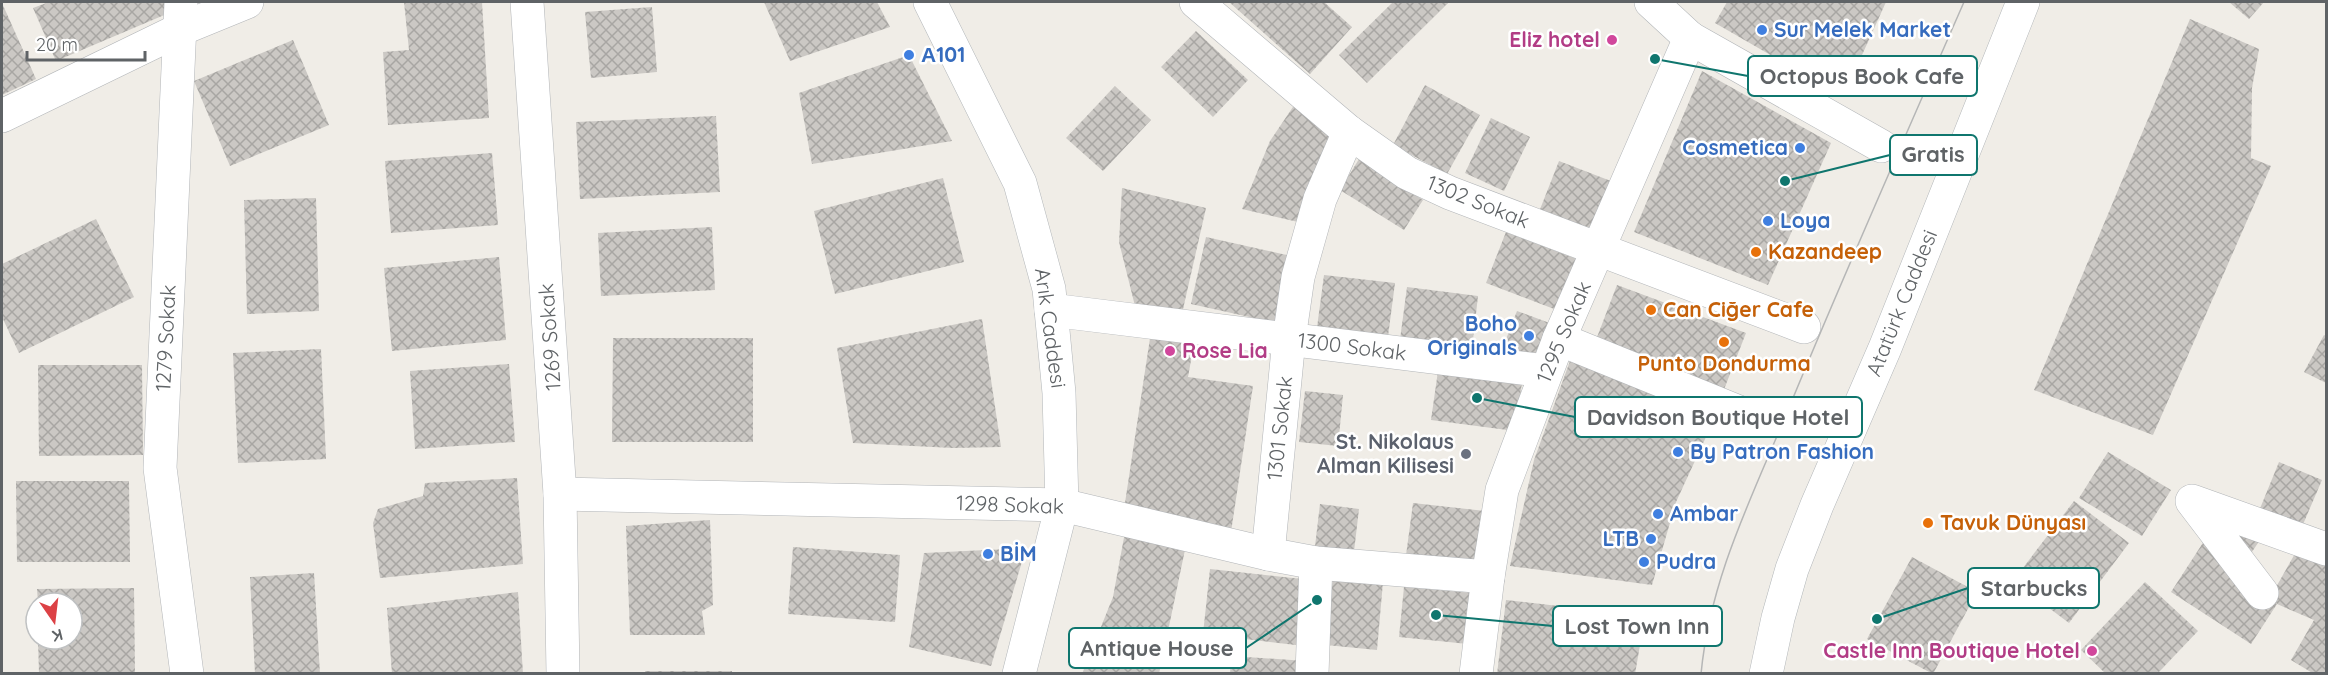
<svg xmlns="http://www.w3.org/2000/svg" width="2328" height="675" font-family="Quicksand,sans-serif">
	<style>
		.building { fill: url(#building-cross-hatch) }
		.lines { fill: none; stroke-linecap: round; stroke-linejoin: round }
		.street-casing { stroke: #b2b5b8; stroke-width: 34 }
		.secondary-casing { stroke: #b3b7ba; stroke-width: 34 }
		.street { stroke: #fff; stroke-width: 33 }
		.secondary { stroke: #fff; stroke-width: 33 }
		.tram { stroke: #b5b6b6; stroke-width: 1.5 }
		.shop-dot { fill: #3f7fe0; stroke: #fff; stroke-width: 2 }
		.hotel-dot { fill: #d1479c; stroke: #fff; stroke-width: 2 }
		.food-dot { fill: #e8710a; stroke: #fff; stroke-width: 2 }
		.worship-dot { fill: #6b7280; stroke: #fff; stroke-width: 2 }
		.labels { text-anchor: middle; stroke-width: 5; stroke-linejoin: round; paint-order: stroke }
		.shop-label { font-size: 21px; font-weight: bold; fill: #366cbe; stroke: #fff; text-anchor: start }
		.hotel-label { font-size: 21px; font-weight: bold; fill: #b23c85; stroke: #fff; text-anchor: end }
		.street-label { font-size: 21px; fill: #5f6366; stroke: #fff }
		.food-label { font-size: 21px; font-weight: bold; fill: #c56008; stroke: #fff; text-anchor: start }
		.worship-label { font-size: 21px; font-weight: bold; fill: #5b616d; stroke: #fff; text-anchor: end }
		.leader { fill: none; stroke: #0f766e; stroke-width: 2 }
		.callout-dot { fill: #0f766e; stroke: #fff; stroke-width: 2 }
		.callout { fill: #fff; stroke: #0f766e; stroke-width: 2 }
		.callout-label { font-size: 22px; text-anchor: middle; font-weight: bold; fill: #5f6366 }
	</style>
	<defs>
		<pattern id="building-cross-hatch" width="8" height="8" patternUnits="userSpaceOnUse" patternTransform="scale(1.5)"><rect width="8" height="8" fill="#cbc8c4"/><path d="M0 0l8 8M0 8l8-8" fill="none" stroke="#a8a6a3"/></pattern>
	</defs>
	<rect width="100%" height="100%" fill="#f0ede7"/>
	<!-- building -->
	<g class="building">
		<path d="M49,2H169V13L56,61L33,8Z"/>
		<path d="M404,2H482L489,118L388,125L383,52L409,50Z"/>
		<path d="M764,2H877L890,27L790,61Z"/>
		<path d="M1229,2H1324L1352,27L1310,74Z"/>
		<path d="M1393,2H1449L1367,83L1339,55Z"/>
		<path d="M1727,2H1886L1843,97L1715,23Z"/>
		<path d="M2229,2H2264L2249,19Z"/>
		<path d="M2,3L36,79L2,95Z"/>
		<path d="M652,7L657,72L591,78L585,12Z"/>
		<path d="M2190,19L2259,49L2252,88L2251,158L2271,166L2153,435L2034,390Z"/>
		<path d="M1196,31L1248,80L1213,117L1161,67Z"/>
		<path d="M293,40L329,125L230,166L194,81Z"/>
		<path d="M909,55L952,141L812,164L799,93Z"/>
		<path d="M1702,71L1831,143L1768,285L1634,232Z"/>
		<path d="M1425,85L1480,115L1447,174L1393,145Z"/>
		<path d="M1115,86L1151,120L1103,171L1066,138Z"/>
		<path d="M1297,101L1341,134L1298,222L1242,209L1270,141Z"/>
		<path d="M716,116L720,192L580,199L576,122Z"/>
		<path d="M1491,118L1530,137L1504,191L1465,173Z"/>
		<path d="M492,153L498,225L391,233L385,161Z"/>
		<path d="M1359,159L1423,200L1404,230L1340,190Z"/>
		<path d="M1559,161L1616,183L1593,239L1537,217Z"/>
		<path d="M943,178L964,262L835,294L814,211Z"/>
		<path d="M1122,188L1206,208L1181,318L1137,314L1119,242Z"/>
		<path d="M316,198L319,311L247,314L244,200Z"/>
		<path d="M96,219L134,297L19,353L2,317V264Z"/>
		<path d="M712,227L715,290L601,296L598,233Z"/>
		<path d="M1506,232L1582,261L1562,312L1486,283Z"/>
		<path d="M1206,237L1291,256L1276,323L1191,304Z"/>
		<path d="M499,257L506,340L392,351L384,268Z"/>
		<path d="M1324,275L1395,283L1387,344L1316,335Z"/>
		<path d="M1617,285L1746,333L1723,392L1594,345Z"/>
		<path d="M1407,287L1478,296L1471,357L1399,347Z"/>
		<path d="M1517,311L1555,325L1541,362L1503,347Z"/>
		<path d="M982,319L1001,447L953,448L853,443L837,348Z"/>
		<path d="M1152,325L1196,333L1188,377L1253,386L1231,532L1123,516Z"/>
		<path d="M2324,335L2326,336V383L2304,372Z"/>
		<path d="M613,338H753V442H612Z"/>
		<path d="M321,349L326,459L238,463L233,353Z"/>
		<path d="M1570,361L1718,411L1676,502L1652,585L1510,566L1534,460Z"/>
		<path d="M509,364L515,442L415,449L410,371Z"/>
		<path d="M1439,364L1523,376L1515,431L1431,420Z"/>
		<path d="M38,365H142L143,455L39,456Z"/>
		<path d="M1305,391L1343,395L1338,446L1299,442Z"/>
		<path d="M2108,452L2171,490L2142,536L2079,498Z"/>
		<path d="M2279,462L2322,480L2301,529L2259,511Z"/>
		<path d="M517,478L523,564L380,578L373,523L378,509L423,496L425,483Z"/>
		<path d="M16,481H129L130,562H17Z"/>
		<path d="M2074,501L2129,543L2069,623L2013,581Z"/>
		<path d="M1413,503L1485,511L1476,572L1405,563Z"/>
		<path d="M1320,504L1359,509L1353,560L1314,555Z"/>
		<path d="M2221,515L2260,540L2235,577L2277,604L2271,596L2301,543L2326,557V674H2314L2291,660L2314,620L2277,604L2251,644L2171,592Z"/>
		<path d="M710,520L713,605L702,611L705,635H630L626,526Z"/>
		<path d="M1125,532L1186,545L1159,674H1082L1113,597Z"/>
		<path d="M793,547L900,555L895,622L788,614Z"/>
		<path d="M1026,548L991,666L909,647L924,553Z"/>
		<path d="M1912,557L1977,592L1933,674L1867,639Z"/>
		<path d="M1210,569L1311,580L1304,646L1203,634Z"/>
		<path d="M314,573L320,674H255L250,577Z"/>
		<path d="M1333,577L1383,582L1377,650L1326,645Z"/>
		<path d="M2145,582L2198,631L2157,674H2106L2081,650Z"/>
		<path d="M1404,587L1473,593L1468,644L1399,637Z"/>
		<path d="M134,588L135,674H39L38,639H72V603H38L37,589Z"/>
		<path d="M518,592L523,674H392L387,608Z"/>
		<path d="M1506,600L1645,616L1635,674H1497Z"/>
		<path d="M1231,656L1306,661L1305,674H1230Z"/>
		<rect x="645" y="671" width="87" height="3"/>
	</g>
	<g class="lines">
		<defs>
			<g id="street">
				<path d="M181,2L160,468L187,674"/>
				<path d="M527,2L560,494L563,674"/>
				<path d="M1196,2L1349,132L1407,173L1450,193L1804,327"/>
				<path d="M1651,2L1690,38L1881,146"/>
				<path d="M2,116L181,29L247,2"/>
				<path d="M1051,310L1546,371"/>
				<path d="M1559,339L1761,421"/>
				<path d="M560,494L1062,505L1268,554L1316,563L1488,577"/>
				<path d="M1268,554L1289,339L1298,277L1320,199L1349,132"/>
				<path d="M2262,593L2192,501L2326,549"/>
				<path d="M1312,674L1316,563"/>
				<path d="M1476,674L1488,577L1502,490L1559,339L1690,38"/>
			</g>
			<g id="secondary">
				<path d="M930,2L1020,183L1049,289L1059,393L1062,505L1019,674"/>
				<path d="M1766,674L1778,618L1792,569L1817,505L1885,348L2023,2"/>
			</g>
		</defs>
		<!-- street casing -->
		<use href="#street" class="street-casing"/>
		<!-- secondary casing -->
		<use href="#secondary" class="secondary-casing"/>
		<!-- street -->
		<use href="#street" class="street"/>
		<!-- secondary -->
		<use href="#secondary" class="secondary"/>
		<!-- tram -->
		<path class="tram" d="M1701,674C1710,580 1750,501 1786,415C1843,276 1904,139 1964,2"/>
	</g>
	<!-- markers -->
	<g class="shop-dot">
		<circle cx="1762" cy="30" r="6"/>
		<circle cx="909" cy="55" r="6"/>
		<circle cx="1800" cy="148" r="6"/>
		<circle cx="1768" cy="221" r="6"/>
		<circle cx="1529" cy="336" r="6"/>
		<circle cx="1678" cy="452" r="6"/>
		<circle cx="1658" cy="514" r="6"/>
		<circle cx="1651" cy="539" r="6"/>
		<circle cx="988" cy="554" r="6"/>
		<circle cx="1644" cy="562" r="6"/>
	</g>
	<g class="hotel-dot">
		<circle cx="1612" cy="40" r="6"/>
		<circle cx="1170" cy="351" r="6"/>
		<circle cx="2092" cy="651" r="6"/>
	</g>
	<g class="food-dot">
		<circle cx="1756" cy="252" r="6"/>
		<circle cx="1651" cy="310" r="6"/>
		<circle cx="1724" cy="342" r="6"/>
		<circle cx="1928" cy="523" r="6"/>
	</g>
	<circle class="worship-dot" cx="1466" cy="454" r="6"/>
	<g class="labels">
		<!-- shop labels -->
		<g class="shop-label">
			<text x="1774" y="37">Sur Melek Market</text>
			<text x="921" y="62">А101</text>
			<text x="1788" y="155" text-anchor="end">Cosmetica</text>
			<text x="1780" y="228">Loya</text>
			<text x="1517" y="331" text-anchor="end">Boho<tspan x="1517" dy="24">Originals</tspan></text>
			<text x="1690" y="459">By Patron Fashion</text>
			<text x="1670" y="521">Ambar</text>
			<text x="1639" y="546" text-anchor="end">LTB</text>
			<text x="1000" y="561">BİM</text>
			<text x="1656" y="569">Pudra</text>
		</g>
		<!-- hotel labels -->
		<g class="hotel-label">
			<text x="1600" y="47">Eliz hotel</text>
			<text x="1182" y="358" text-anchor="start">Rose Lia</text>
			<text x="2080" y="658">Castle Inn Boutique Hotel</text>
		</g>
		<!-- street labels -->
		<g class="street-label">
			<text transform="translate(1478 202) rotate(22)" y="7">1302 Sokak</text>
			<text transform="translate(1902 303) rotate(-68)" y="7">Atatürk Caddesi</text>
			<text transform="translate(1050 328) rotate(82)" y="7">Arık Caddesi</text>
			<text transform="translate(1564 332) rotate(-67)" y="7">1295 Sokak</text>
			<text transform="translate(550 337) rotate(-94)" y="7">1269 Sokak</text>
			<text transform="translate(166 338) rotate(-87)" y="7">1279 Sokak</text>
			<text transform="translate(1352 347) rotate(7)" y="7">1300 Sokak</text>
			<text transform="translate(1280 428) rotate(-84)" y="7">1301 Sokak</text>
			<text transform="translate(1010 505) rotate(2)" y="7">1298 Sokak</text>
		</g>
		<!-- food labels -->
		<g class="food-label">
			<text x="1768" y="259">Kazandeep</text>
			<text x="1663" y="317">Can Ciğer Cafe</text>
			<text x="1724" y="371" text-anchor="middle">Punto Dondurma</text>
			<text x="1940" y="530">Tavuk Dünyası</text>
		</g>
		<!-- worship labels -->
		<g class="worship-label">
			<text x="1454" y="449">St. Nikolaus<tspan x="1454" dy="24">Alman Kilisesi</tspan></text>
		</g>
	</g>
	<!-- callouts -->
	<path class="leader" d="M1655 59L1748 76M1785 181L1890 155M1477 398L1575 417M1877 619L1968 588M1436 615L1553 626M1317 600L1246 648"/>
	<g class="callout-dot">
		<circle cx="1655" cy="59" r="6"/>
		<circle cx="1785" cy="181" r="6"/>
		<circle cx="1477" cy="398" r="6"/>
		<circle cx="1877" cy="619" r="6"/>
		<circle cx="1436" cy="615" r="6"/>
		<circle cx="1317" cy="600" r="6"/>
	</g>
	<g class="callout">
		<rect x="1748" y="56" width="229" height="40" rx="6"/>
		<rect x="1890" y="135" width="87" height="40" rx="6"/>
		<rect x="1575" y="397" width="287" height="40" rx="6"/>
		<rect x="1968" y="568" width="131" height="40" rx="6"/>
		<rect x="1553" y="606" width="169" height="40" rx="6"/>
		<rect x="1069" y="628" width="177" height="40" rx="6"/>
	</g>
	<g class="callout-label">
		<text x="1862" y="84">Octopus Book Cafe</text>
		<text x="1933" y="162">Gratis</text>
		<text x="1718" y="425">Davidson Boutique Hotel</text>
		<text x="2034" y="596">Starbucks</text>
		<text x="1637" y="634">Lost Town Inn</text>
		<text x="1157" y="656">Antique House</text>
	</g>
	<!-- border -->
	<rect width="2328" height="675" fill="none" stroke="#5f6366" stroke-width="6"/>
	<!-- north arrow -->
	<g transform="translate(54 621) rotate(166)"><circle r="28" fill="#ffffff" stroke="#bfc1c2" stroke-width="1.5"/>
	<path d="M0-4.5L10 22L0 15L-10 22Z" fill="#dc4145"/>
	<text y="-9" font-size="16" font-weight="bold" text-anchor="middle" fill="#5f6366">K</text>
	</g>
	<!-- scale -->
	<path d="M27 51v9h118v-9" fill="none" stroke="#5f6366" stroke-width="3"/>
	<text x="36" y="51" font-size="18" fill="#5f6366" stroke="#ffffff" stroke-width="4.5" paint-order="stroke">20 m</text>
</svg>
